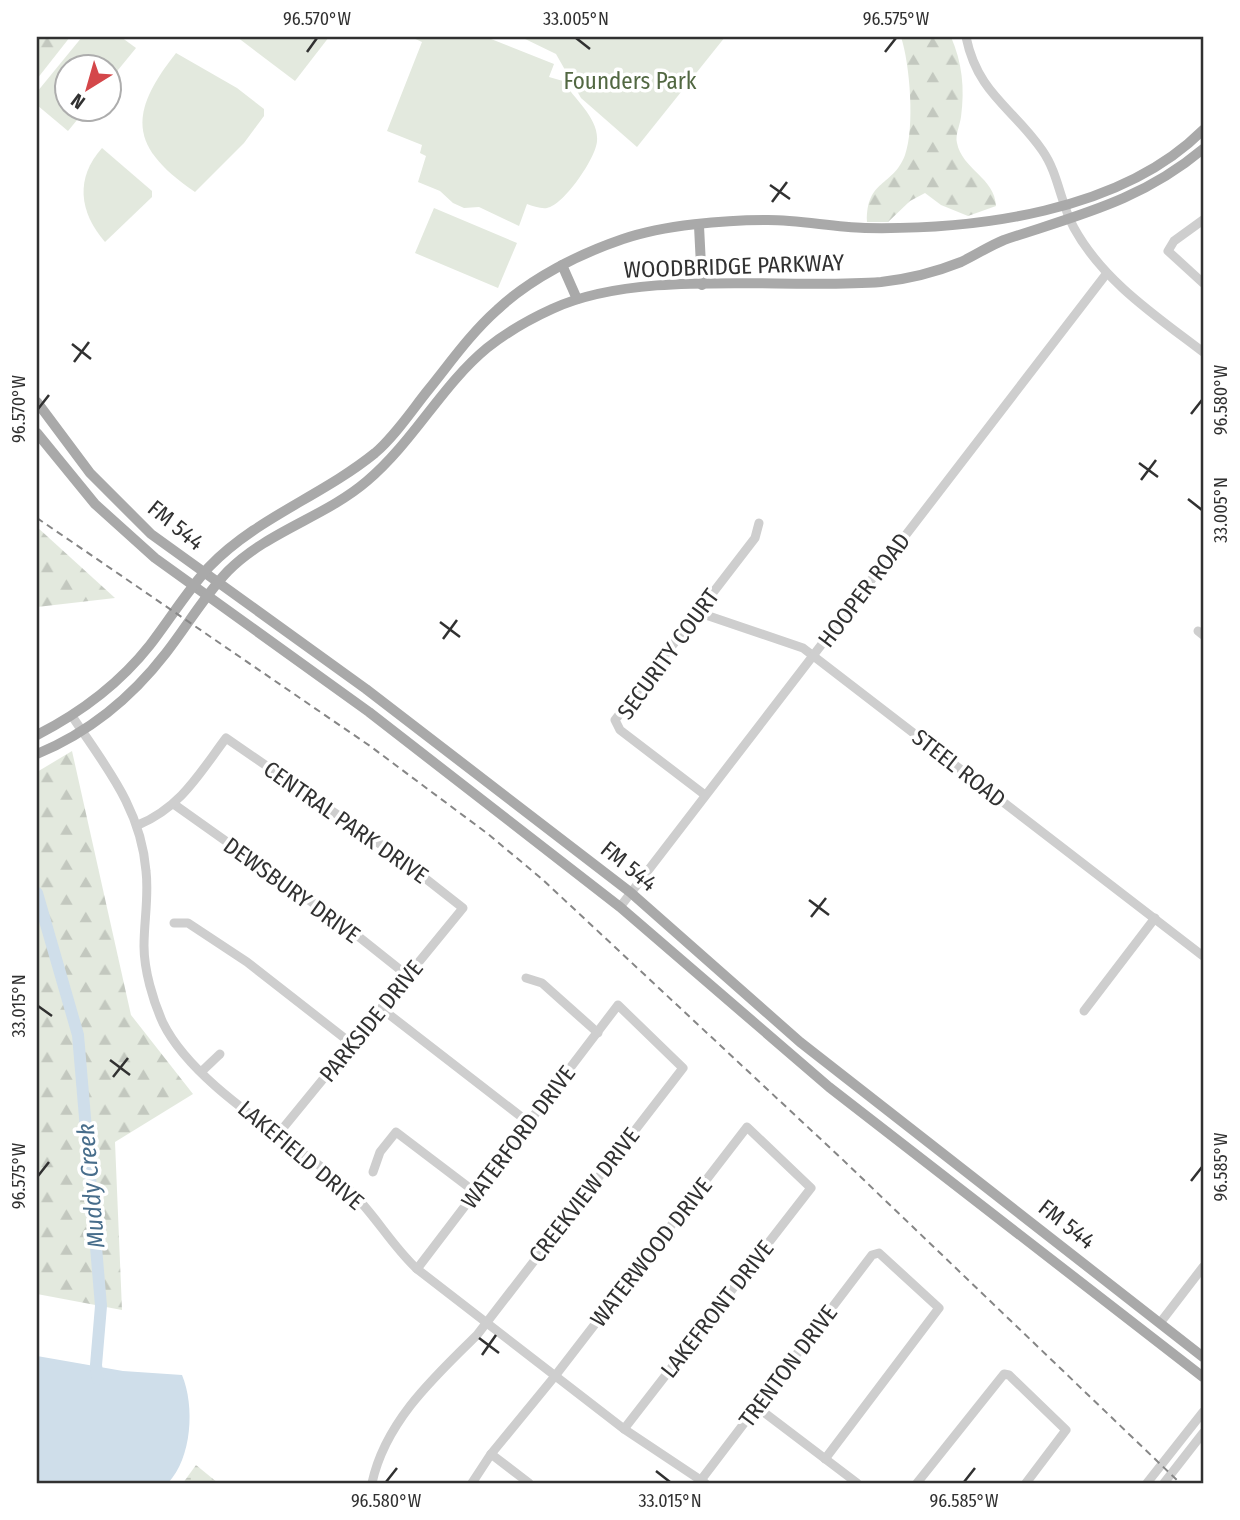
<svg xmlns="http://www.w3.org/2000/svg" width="1240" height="1520" font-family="'Fira Sans Condensed',sans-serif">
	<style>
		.green { fill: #e3e9de }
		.forest { fill: url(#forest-firs) }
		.wetland { fill: url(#wetland-marsh) }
		.water { fill: #cfdeea }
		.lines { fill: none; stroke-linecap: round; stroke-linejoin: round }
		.river { stroke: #cfdeea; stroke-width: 12 }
		.minor { stroke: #cecece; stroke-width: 9 }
		.major { stroke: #a9a9a9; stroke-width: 10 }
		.rail { stroke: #868686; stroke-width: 2; stroke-dasharray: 7 5; stroke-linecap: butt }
		.ticks { fill: none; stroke: #313131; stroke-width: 2.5 }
		.labels { text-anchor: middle; stroke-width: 7; stroke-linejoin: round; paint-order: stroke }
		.park-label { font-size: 23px; fill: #526842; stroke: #fff }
		.street-label { font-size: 23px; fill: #313131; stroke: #fff }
		.water-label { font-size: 24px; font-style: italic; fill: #476d8b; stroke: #fff }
		.neatline { fill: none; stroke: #313131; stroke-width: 2.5 }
		.ticks-label { font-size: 18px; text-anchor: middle; fill: #313131 }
	</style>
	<defs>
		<pattern id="forest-firs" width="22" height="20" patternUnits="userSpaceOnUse" patternTransform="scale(1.75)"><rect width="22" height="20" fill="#e3e9de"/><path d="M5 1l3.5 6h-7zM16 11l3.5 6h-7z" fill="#c3c8bf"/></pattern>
		<pattern id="wetland-marsh" width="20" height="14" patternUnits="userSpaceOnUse" patternTransform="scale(1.75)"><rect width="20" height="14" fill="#e3e9de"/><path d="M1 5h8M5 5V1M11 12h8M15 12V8" fill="none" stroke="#c3c8bf"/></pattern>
	</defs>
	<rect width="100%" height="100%" fill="#fff"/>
	<!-- green -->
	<g class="green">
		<path d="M82,37H121L136,48L109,81L108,66H66V108L86,109L68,131L37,105V92Z"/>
		<path d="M237,37H329L295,81Z"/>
		<path d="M411,37H486L554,64L549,77L563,81C574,99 599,118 597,141C596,158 564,205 547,208C541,209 533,206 527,204L519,226L479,207L464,208L453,203L440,191L418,182L426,156L420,153L422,145L387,131L422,42Z"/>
		<path d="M521,37H725L637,147L581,98L556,54Z"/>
		<path d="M176,53L237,88L264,109V116L244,143L195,192C129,147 128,114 176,53Z"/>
		<path d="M102,148L152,191V197L105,242C79,212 75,178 102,148Z"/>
		<path d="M434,208L517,243L498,288L415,253Z"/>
	</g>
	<!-- forest -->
	<g class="forest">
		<path d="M37,37H70L37,79Z"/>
		<path d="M901,37H951C962,62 965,88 961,117C960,125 955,135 957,143C962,169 995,178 996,206L968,216L941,205L925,193L910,201L888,222H867C866,179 893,187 905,155C915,128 910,64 901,37Z"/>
		<path d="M37,527L115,598L37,607Z"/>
		<path d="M72,751L131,1015L193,1094L115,1142L122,1310L37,1294V772Z"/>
	</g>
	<!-- wetland -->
	<path class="wetland" d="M196,1465L218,1483H183Z"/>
	<!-- water -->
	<path class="water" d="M37,1356L123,1371L182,1375C195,1406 192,1458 168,1483H37Z"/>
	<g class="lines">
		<!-- river -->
		<path class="river" d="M37,893L78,1035L101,1306L96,1365L98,1379"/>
		<!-- minor -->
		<g class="minor">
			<path d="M966,37C978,94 1012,107 1042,150C1059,174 1060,203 1074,228C1103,281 1156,316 1203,352"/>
			<path d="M1203,220L1174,241L1168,251L1203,283"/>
			<path d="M697,612L803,648L1203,956"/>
			<path d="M1198,631L1203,635"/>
			<path d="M72,716C105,766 141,808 146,871C149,896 144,921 144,946C144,970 153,1001 163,1023C194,1086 290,1139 344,1185C372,1209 389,1243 417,1269L624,1429L705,1483"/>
			<path d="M705,795L620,730L615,720L755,538L759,523"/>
			<path d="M175,805L344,925L408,976"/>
			<path d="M138,825C181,807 199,774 226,738L393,853L463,908L279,1133"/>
			<path d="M620,907L1107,273"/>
			<path d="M174,923H188L247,962L352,1044"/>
			<path d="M526,978L542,983L598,1033"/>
			<path d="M382,1009L528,1122"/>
			<path d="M1084,1011L1155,918"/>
			<path d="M201,1072L220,1054"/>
			<path d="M373,1172L380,1152L396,1132L475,1192"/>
			<path d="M1160,1323L1203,1267"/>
			<path d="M757,1407L857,1483"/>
			<path d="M491,1454L529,1483"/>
			<path d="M701,1480L872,1255L879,1253L939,1308L825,1459"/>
			<path d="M372,1483C385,1422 434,1377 477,1335L683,1068L618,1005L417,1269"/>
			<path d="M472,1483L491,1454L555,1376L747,1127L811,1188L624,1429"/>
			<path d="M917,1483L1004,1374L1009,1375L1066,1430L1026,1483"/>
			<path d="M1147,1483L1203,1412"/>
			<path d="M1164,1483L1203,1433"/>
		</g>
		<!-- major -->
		<g class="major">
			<path d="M699,226L702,285"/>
			<path d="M562,265L577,299"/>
			<path d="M37,402L90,473L151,534L366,689L630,892L800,1042L1203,1357"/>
			<path d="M37,433L95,504L155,558L369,712L620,907L829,1087L1203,1377"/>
			<path d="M37,735C80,713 120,683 150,645C170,619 187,591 209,567C256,518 322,496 375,453C395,436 412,410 429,389C450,363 471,333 497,310C531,278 579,254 623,239C664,225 724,220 768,220C800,220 832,227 865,228C976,230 1121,212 1203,130"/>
			<path d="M37,754C88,733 132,697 166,653C187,626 205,595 228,571C268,531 325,517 367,481C414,441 442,385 487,348C506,333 530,319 552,309C640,268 783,290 881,282C908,279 936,272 961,262C976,255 989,246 1004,240C1078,215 1141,201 1203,149"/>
		</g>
		<!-- rail -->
		<path class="rail" d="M37,518L370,746L488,834L542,879L842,1159L1180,1483"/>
	</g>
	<!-- ticks -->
	<path class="ticks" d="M576,38L590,49M307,52L317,38M885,52L896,38M770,185L790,199M772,202L787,182M72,344L91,359M74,362L89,342M38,409L49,395M1191,414L1202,400M1139,463L1158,477M1141,480L1156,460M1188,499L1202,510M440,622L460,637M443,639L457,620M809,900L829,915M811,917L826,898M38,1006L52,1016M110,1060L130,1075M113,1077L128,1058M38,1176L49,1162M1191,1181L1202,1167M479,1338L499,1353M482,1355L496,1335M656,1471L670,1482M386,1482L397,1468M964,1482L975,1468"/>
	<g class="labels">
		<!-- park labels -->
		<g class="park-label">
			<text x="630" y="89">Founders Park</text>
		</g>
		<!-- street labels -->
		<g class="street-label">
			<text transform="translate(734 266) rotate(-2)" y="8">WOODBRIDGE PARKWAY</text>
			<text transform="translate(176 525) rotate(39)" y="8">FM 544</text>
			<text transform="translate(864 590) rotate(-53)" y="8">HOOPER ROAD</text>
			<text transform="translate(668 654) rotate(-54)" y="8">SECURITY COURT</text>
			<text transform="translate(959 768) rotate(38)" y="8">STEEL ROAD</text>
			<text transform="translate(346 822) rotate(35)" y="8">CENTRAL PARK DRIVE</text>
			<text transform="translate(629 866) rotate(39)" y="8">FM 544</text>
			<text transform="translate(292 890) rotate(36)" y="8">DEWSBURY DRIVE</text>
			<text transform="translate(371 1021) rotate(-51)" y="8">PARKSIDE DRIVE</text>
			<text transform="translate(518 1137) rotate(-53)" y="8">WATERFORD DRIVE</text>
			<text transform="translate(301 1155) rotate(40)" y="8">LAKEFIELD DRIVE</text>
			<text transform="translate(584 1195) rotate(-52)" y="8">CREEKVIEW DRIVE</text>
			<text transform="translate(1067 1224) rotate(38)" y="8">FM 544</text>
			<text transform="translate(651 1252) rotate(-52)" y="8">WATERWOOD DRIVE</text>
			<text transform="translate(717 1309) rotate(-52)" y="8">LAKEFRONT DRIVE</text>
			<text transform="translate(788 1366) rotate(-53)" y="8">TRENTON DRIVE</text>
		</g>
		<!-- water labels -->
		<g class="water-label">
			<text transform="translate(91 1186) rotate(-95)" y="8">Muddy Creek</text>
		</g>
	</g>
	<!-- border -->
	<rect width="1240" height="1520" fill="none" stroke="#ffffff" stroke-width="77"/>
	<!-- north arrow -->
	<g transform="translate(88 88) rotate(217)"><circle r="33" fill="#ffffff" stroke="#adadad" stroke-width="2"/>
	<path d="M0-5L12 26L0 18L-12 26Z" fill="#d4474a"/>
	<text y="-10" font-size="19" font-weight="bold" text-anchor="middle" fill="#313131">N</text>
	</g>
	<rect x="38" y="38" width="1164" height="1444" class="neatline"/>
	<g class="ticks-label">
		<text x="317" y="25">96.570°W</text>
		<text x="576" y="25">33.005°N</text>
		<text x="896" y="25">96.575°W</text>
		<text transform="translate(1221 400) rotate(-90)" y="6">96.580°W</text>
		<text transform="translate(19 409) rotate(-90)" y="6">96.570°W</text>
		<text transform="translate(1221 510) rotate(-90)" y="6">33.005°N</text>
		<text transform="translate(19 1006) rotate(-90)" y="6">33.015°N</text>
		<text transform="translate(1221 1167) rotate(-90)" y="6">96.585°W</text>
		<text transform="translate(19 1176) rotate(-90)" y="6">96.575°W</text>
		<text x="386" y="1507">96.580°W</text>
		<text x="670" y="1507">33.015°N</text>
		<text x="964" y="1507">96.585°W</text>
	</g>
</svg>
